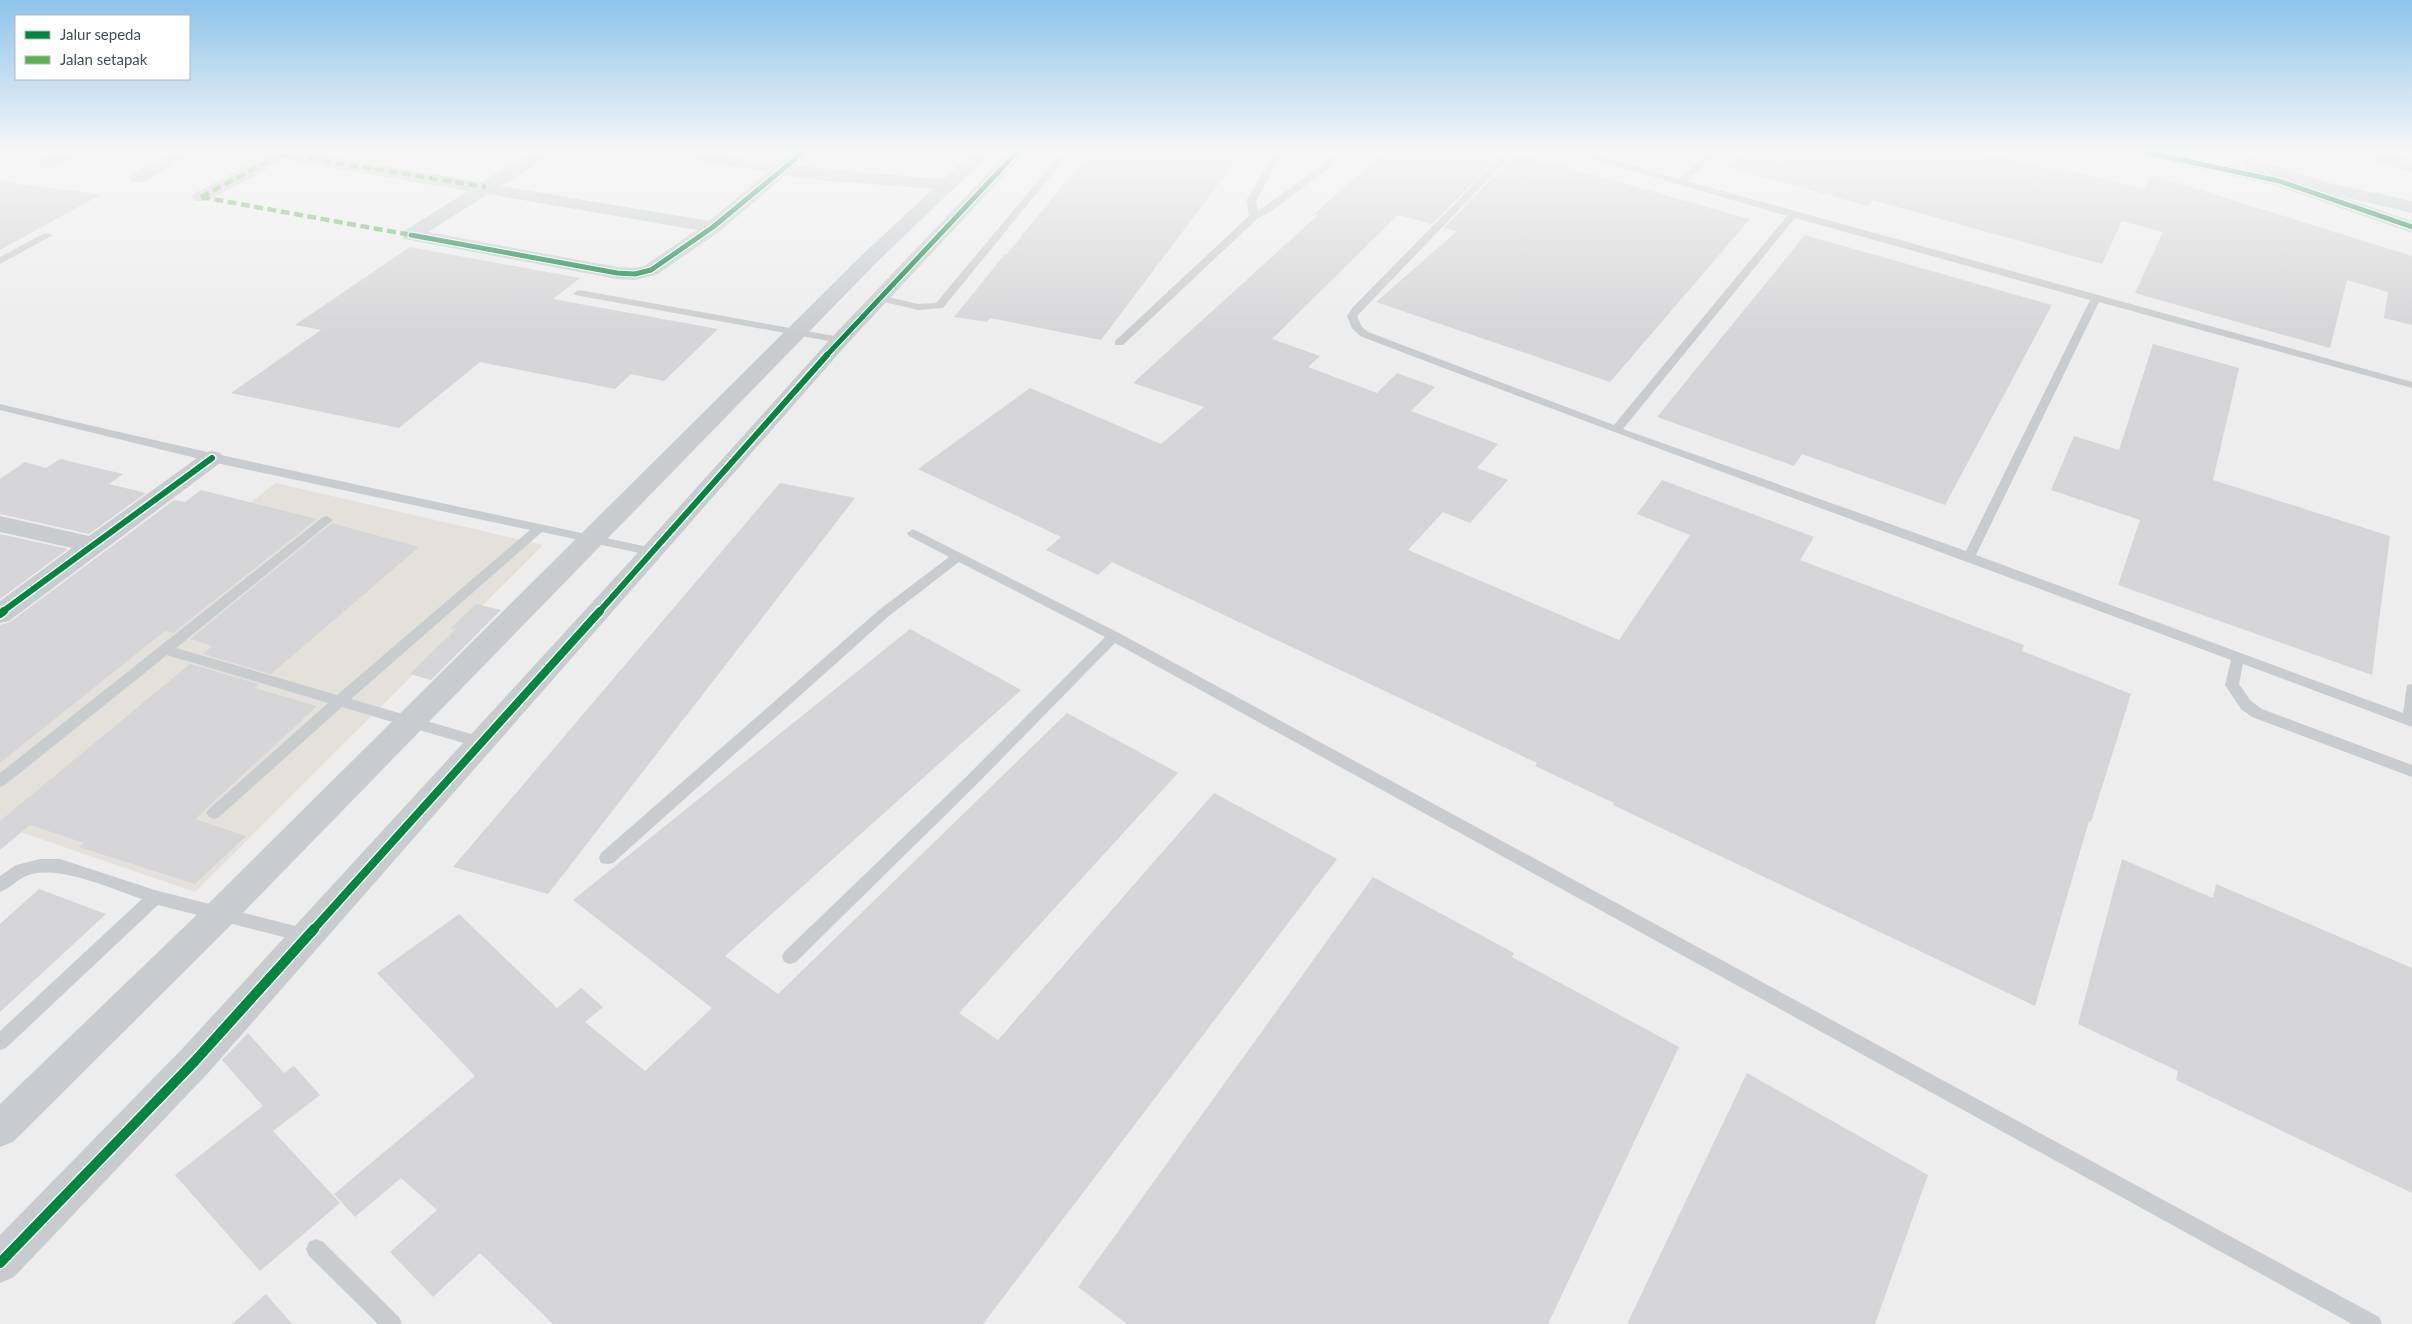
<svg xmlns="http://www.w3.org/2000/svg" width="2412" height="1324" font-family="Lato,sans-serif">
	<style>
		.commercial { fill: #e3e1da }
		.building { fill: #d5d5d7 }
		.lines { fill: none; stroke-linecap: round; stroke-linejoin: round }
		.service { fill: #c9ccce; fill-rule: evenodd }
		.minor { fill: #c9ccce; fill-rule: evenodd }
		.tertiary { fill: #c9ccce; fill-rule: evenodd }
		.quiet { stroke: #57b448; stroke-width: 4.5; stroke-dasharray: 9 4.5; stroke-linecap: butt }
		.cycleway-far3-casing { stroke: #fff; stroke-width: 7 }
		.cycleway-far2-casing { stroke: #fff; stroke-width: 9 }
		.cycleway-far1-casing { stroke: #fff; stroke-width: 11 }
		.cycleway-casing { stroke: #fff; stroke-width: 13 }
		.cycleway-far3 { stroke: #00873e; stroke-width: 5 }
		.cycleway-far2 { stroke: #00873e; stroke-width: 6 }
		.cycleway-far1 { stroke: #00873e; stroke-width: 8 }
		.cycleway { stroke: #00873e; stroke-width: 10 }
	</style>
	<rect width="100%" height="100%" fill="#eeeded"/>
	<!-- commercial -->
	<g class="commercial">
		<path d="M2356,150H2412V169Z"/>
		<path d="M276,483L543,545L195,892L0,825V694Z"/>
	</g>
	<!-- building -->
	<g class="building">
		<path d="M1091,150H1244L1101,340L990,318L987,322L954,317L1005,254H1007Z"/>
		<path d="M1386,150H1506L1432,224L1398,215L1272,339L1320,356L1308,367L1377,393L1397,373L1435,387L1411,411L1498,444L1477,468L1508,480L1470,523L1443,512L1408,550L1619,640L1690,535L1637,514L1662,480L1814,537L1800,560L2024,645L2022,651L2131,694L2091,822L2089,821L2035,1006L1613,805L1614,803L1535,766L1537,763L1112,562L1098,575L1046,550L1061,537L918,469L1030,388L1161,444L1204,407L1133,383L1318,215L1314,214Z"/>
		<path d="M1743,150H1973L2051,169L2053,166L2144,189L2152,175L2412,256V325L2384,318L2388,292L2347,280L2330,348L2135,293L2163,232L2122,221L2102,264L1872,200L1868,206L1726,167Z"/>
		<path d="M1516,153L1750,219L1610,382L1376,302L1457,231L1444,228Z"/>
		<path d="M0,180L44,188L47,187L100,195L0,250Z"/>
		<path d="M1805,235L2052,305L1945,505L1802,454L1794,466L1657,417Z"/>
		<path d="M410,247L580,278L553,299L718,329L664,381L631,374L615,389L480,362L399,428L231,393L321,330L295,325Z"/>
		<path d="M2153,344L2239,368L2213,480L2390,536L2372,675L2118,585L2140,520L2051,490L2074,436L2119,450Z"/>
		<path d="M60,459L123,474L109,484L146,493L89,534L0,514V479L25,462L46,468Z"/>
		<path d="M780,483L855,498L548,894L453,867Z"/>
		<path d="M201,490L317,519L173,633L165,631L0,763V625L10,622L174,500L185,502Z"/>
		<path d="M332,523L419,547L271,674L203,654L212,646L190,639Z"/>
		<path d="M0,534L68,549L0,599Z"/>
		<path d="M476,604L501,610L431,680L410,674L456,629L451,628Z"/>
		<path d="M910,629L1021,690L725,956L778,994L1067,713L1178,773L959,1013L998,1040L1214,793L1337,859L983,1324H553L480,1253L433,1297L390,1252L437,1210L401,1178L355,1217L334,1194L475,1076L377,973L459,914L557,1008L581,988L603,1007L585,1022L645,1071L712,1008L573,900Z"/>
		<path d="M190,664L259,684L255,688L317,706L195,819L246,836L195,884L79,847L84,843L30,825L0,850V821Z"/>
		<path d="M2122,859L2213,898L2216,884L2412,968V1193L2176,1080L2178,1071L2078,1024Z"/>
		<path d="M1373,877L1514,953L1512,957L1679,1047L1548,1324H1127L1078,1287Z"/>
		<path d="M39,889L106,914L0,1012V924Z"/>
		<path d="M248,1033L284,1073L294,1066L320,1095L273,1131L340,1203L260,1271L175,1175L263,1106L222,1060Z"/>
		<path d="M1747,1073L1928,1175L1875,1324H1627Z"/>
		<path d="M266,1294L292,1324H232Z"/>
	</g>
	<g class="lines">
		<!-- service -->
		<g class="service">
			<path d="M1064,150H1072L943,308L918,310L876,300V296L880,295L918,304L936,303Z"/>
			<path d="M1276,150H1284L1256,201L1258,211L1343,150H1352L1273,210L1257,219L1123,345H1115V341L1249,216L1246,201Z"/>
			<path d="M1508,150H1516L1357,316L1362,327L1368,332L1614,425L1787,216L1568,152L1567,150H1579L1679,179L1711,150H1720L1687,181L2412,382V388L2099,302L1976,555L2403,713L2407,685L2412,684V727L2243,664L2239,684L2251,701L2262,709L2412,765V777L2252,717L2241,709L2225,685L2231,660C1941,551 1649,447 1360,336L1352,328L1347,316L1353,307ZM1795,218L2090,300L1966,551L1623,429Z"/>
			<path d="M45,233L53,235L0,264V257Z"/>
			<path d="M579,290L840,337L845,340L840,343L575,295L574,293Z"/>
			<path d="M0,404C217,456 436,502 653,548L659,552L653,556L542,532L351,699L485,738L487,742L485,746L480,748L342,707L219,817L214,819L209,817L206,813L209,809L328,703L167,655L5,785L0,787V773L323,517L327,516L333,520L176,648L337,695L530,530L212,462L0,410Z"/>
			<path d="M913,529L1119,633L2379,1317L2382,1324H2352L1115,643L976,785L796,962L790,964L784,962L782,957L784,952L966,777L1105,637L959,562L889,616L613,863L607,864L601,863L599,858L601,853L879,610L949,557L909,536L907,533Z"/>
			<path d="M40,859H60L155,890L307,929L313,931L315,936L313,941L307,943L158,905L6,1048L0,1050V1031L142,899C112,889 56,863 26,876C17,880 10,888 0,892V876L16,865Z"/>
			<path d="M316,1239L323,1242L399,1317L402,1324H378L309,1256L306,1249L309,1242Z"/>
		</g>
		<!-- minor -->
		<g class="minor">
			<path d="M63,150H85L82,154C70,159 55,170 42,167L39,163L42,159Z"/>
			<path d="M173,150H194L191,154L144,182H132L129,178L132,174Z"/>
			<path d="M277,150H297V151L482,182L534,150H553L551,154L501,186L709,221L768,172L662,155L656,154L654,150H692L779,164L796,150H814L797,166L948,180L954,181L957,185L954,189L948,190L817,180L786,175L720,231L658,274L635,280L617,279L404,239L402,235L404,231L468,191L284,160L207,201H195L192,197L195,193ZM488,194L697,230L644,266L635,268L617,267L428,232Z"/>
			<path d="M2351,150H2376L2412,161V172L2354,154Z"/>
			<path d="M2251,158L2329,183L2412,201V213L2318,191L2245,167L2242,163L2245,159Z"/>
			<path d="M212,451L220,453L224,458L220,463L9,621L0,623V601L72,548L0,532V516L89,536L204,453Z"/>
		</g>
		<!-- tertiary -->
		<g class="tertiary">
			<path d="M975,150H994L877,262L232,924L13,1142L0,1147V1104L208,904L863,254Z"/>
			<path d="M1010,150H1028L847,344L208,1073L14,1277L0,1283V1235L182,1049L644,546L833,336Z"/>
			<path d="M2127,150H2157L2285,177L2412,221V233L2274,185L2135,155L2129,154Z"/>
		</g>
		<!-- quiet -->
		<g class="quiet">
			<path d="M282,154L486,187"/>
			<path d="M201,197L411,235"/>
			<path d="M201,197L287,151"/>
		</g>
		<defs>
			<g id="cycleway-far3">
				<path d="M2135,150L2279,181L2412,227"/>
				<path d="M411,235L617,273L635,274L651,270L713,227L806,150"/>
				<path d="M826,356L1019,150"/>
			</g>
			<g id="cycleway-far2">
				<path d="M2,612L212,458"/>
				<path d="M599,612L827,355"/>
			</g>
			<g id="cycleway-far1">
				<path d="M0,614L4,611"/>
				<path d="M313,930L600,611"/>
			</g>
			<path id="cycleway" d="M0,1263L195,1061L314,929"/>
		</defs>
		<!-- cycleway-far3 casing -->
		<use href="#cycleway-far3" class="cycleway-far3-casing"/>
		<!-- cycleway-far2 casing -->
		<use href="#cycleway-far2" class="cycleway-far2-casing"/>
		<!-- cycleway-far1 casing -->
		<use href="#cycleway-far1" class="cycleway-far1-casing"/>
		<!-- cycleway casing -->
		<use href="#cycleway" class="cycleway-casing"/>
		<!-- cycleway-far3 -->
		<use href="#cycleway-far3" class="cycleway-far3"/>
		<!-- cycleway-far2 -->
		<use href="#cycleway-far2" class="cycleway-far2"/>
		<!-- cycleway-far1 -->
		<use href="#cycleway-far1" class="cycleway-far1"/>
		<!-- cycleway -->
		<use href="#cycleway" class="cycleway"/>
	</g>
	<!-- sky -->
	<linearGradient id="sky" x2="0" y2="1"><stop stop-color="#8dc3ea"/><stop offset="0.45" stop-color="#f7f7f7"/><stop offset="1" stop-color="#f7f7f7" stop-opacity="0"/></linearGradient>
	<rect width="2412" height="335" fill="url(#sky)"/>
	<!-- legend -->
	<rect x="15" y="15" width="175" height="65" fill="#ffffff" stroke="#b4b8bd"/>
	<rect x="25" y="31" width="25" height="8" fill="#00873e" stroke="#b4b8bd"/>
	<text x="60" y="40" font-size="15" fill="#444e59">Jalur sepeda</text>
	<rect x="25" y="56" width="25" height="8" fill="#57b448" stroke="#b4b8bd"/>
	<text x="60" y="65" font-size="15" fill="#444e59">Jalan setapak</text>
</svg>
